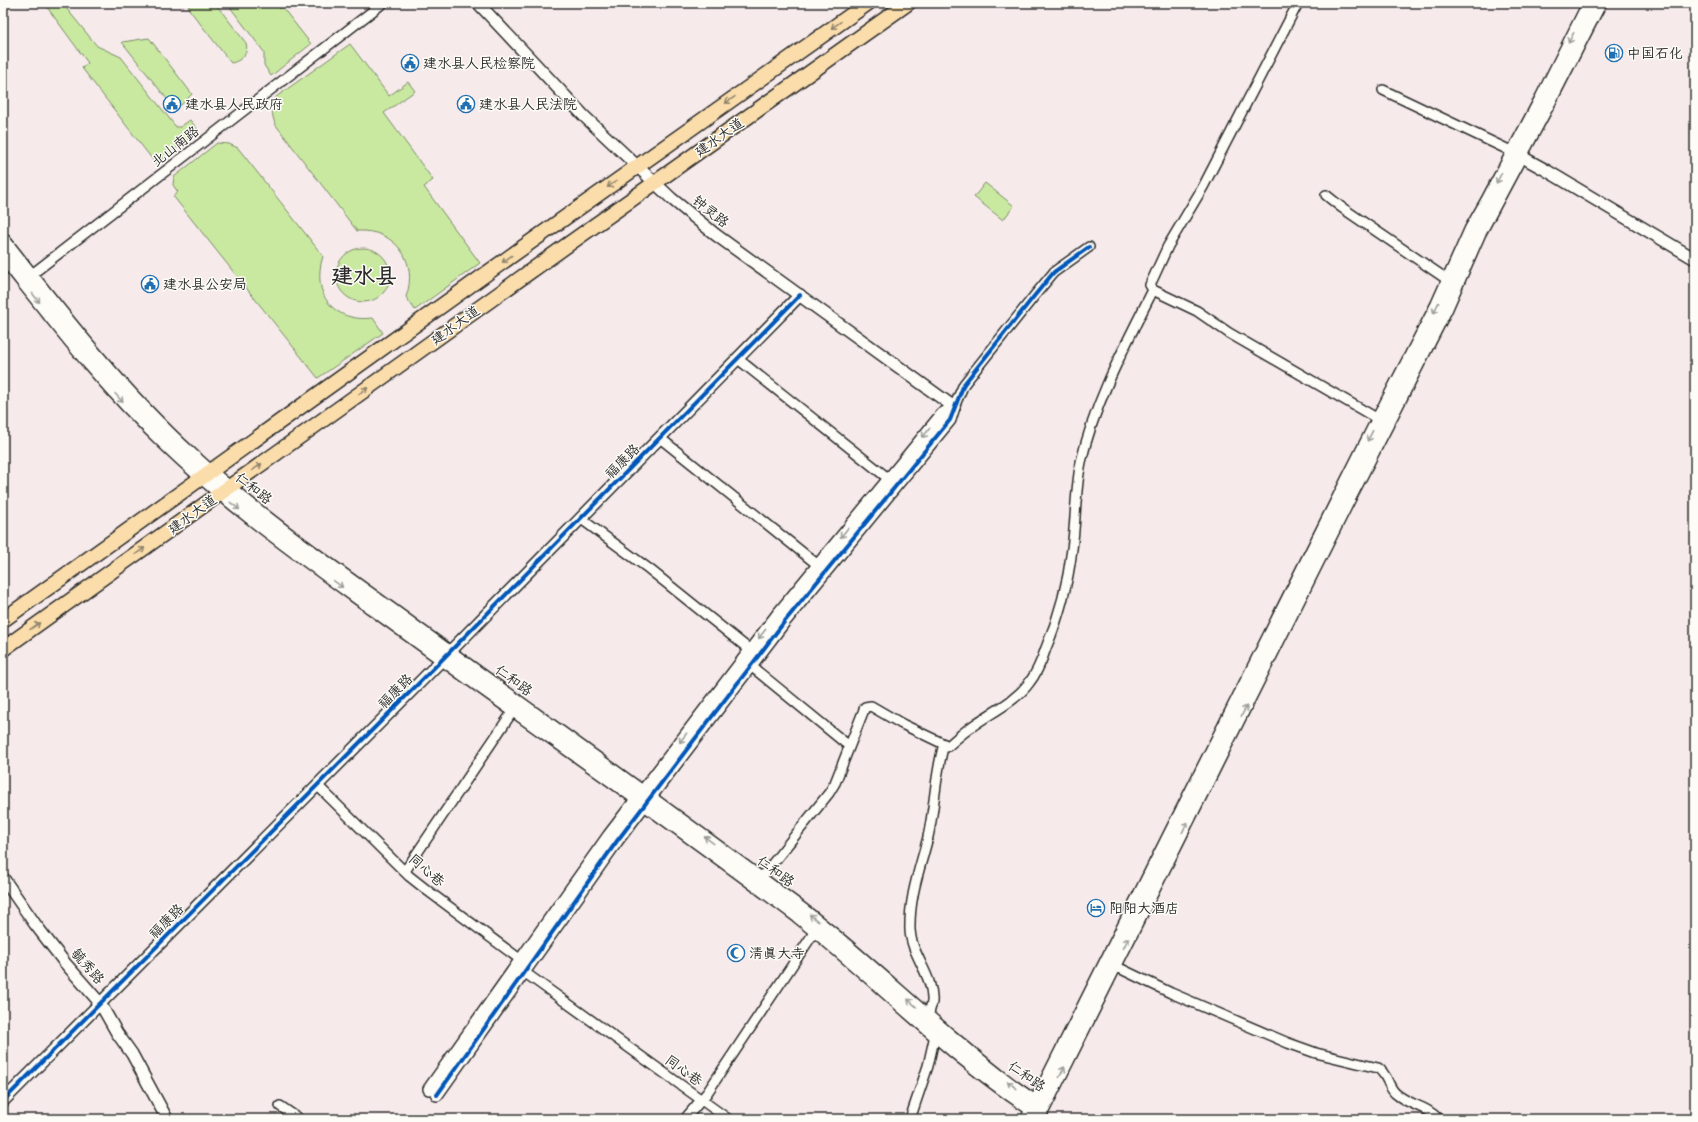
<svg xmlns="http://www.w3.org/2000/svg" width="1698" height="1122" font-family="Pangolin,'LXGW WenKai TC',sans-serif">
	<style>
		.green { fill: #c9e9a1; stroke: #7a8a66 }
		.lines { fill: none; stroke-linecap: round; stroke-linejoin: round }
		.minor-casing { stroke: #2b2b2b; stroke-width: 12 }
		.tertiary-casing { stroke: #2b2b2b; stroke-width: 14 }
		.secondary-casing { stroke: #2b2b2b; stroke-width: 15 }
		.primary-casing { stroke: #2b2b2b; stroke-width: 17 }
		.minor { stroke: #fdfcf7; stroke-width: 9 }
		.tertiary { stroke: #fdfcf7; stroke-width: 11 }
		.secondary { stroke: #fdfcf7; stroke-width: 12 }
		.primary { stroke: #faddab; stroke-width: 14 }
		.cycleway-casing { stroke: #fdfcf7; stroke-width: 6 }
		.cycleway { stroke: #0057b8; stroke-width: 4 }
		.oneway { stroke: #92846b }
		.oneway2 { stroke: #9e9e9b }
		.labels { text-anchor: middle; stroke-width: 3; stroke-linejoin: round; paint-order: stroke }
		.poi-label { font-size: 14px; fill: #2b2b2b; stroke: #fdfcf7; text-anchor: start }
		.street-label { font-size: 14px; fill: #2b2b2b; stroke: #fdfcf7 }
		.town-label { font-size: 22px; font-weight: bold; fill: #2b2b2b; stroke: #fdfcf7 }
	</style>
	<rect width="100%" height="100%" fill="#f6eaeb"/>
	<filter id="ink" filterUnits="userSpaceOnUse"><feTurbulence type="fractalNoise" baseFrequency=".025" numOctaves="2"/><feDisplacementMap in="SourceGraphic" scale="8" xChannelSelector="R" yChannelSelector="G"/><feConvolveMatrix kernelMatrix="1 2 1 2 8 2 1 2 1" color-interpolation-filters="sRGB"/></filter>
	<g filter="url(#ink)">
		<!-- green -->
		<g class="green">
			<path d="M44,3H62L97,46L121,57L176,127H180L190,120L199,131L156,164L82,68L88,63Z"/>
			<path d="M190,3H215L246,43C249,54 241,61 231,63L188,8Z"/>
			<path d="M227,3H275L280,9L282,7L311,44L271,76L264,65V52Z"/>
			<path d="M149,38L192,94L181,105L175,106L170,103L122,42Z"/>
			<path d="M350,44L389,96L408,82L415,91L384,113L433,180L424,187L480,263L415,310L406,297C419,261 395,229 357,231L275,124C272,114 270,107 276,97Z"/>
			<path d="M217,143L229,144L238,148L323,256C311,294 333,323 373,318L383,333L318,378L173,196L178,192L173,185L174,177Z"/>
			<path d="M985,183L1014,206L1003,220L974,197Z"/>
			<circle cx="363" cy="275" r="27"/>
		</g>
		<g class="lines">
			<defs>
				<g id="minor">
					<path d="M1298,3L1203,187L1168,246L1150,285L1153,290L1197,311L1229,333L1378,419"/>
					<path d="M1383,90L1513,152"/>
					<path d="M1326,195L1341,207L1448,280"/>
					<path d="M27,278L383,3"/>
					<path d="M738,359L889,479"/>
					<path d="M954,407L964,384L1035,295L1054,272L1089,247"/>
					<path d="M660,438L818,565"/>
					<path d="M580,518L649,569L750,650"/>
					<path d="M751,666L849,746"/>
					<path d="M317,785L409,876L428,891L525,963"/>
					<path d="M405,871L513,711"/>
					<path d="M761,878L829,793L835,783L865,707L871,706L902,724L948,746C956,739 965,731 974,725C992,712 1015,702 1029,683C1037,673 1042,660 1046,648C1059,617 1068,583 1072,549C1076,520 1075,491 1081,462C1095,401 1125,346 1153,290"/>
					<path d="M1115,966L1171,993L1288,1043L1316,1053L1378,1068C1388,1075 1387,1085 1395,1093C1408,1105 1427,1106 1438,1119"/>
					<path d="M524,972L728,1119"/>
					<path d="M928,1017C929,1012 931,1007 932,1002C934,976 911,955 910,930C909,896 920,869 928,837C935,806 935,775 944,744"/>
					<path d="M280,1106L299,1119"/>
					<path d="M685,1119L707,1093L815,931"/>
					<path d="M910,1119L928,1066L935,1035"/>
				</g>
				<g id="tertiary">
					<path d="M478,3L584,116L672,199L716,235L954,407"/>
					<path d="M1513,152L1544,169L1695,259"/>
					<path d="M3,878L35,924L65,963L100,1003L117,1033L132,1054L167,1119"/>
					<path d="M429,1089L609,835L777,615L942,414L954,407"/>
					<path d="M437,1095L617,841L785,621L950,420L954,407"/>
					<path d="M3,1101L423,679L800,295"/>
				</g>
				<g id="secondary">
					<path d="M3,239C63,315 121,390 192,455C261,518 339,571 414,626C536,715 658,802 779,892C840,936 894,988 952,1037C982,1062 1011,1087 1044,1107"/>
					<path d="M3,257C54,321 103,386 163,442C233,510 313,565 392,623C526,721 664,816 797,916C878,981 952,1059 1040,1115"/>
					<path d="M1041,1114L1348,501L1446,309L1479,234L1550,101L1600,3"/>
					<path d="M1027,1119L1378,419L1437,305L1471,229L1487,201L1542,97L1589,3"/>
				</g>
				<g id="primary">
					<path d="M3,620L525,246L868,3"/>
					<path d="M3,649L549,258L908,3"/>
				</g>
			</defs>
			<!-- minor casing -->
			<use href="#minor" class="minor-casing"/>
			<!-- tertiary casing -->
			<use href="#tertiary" class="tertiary-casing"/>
			<!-- secondary casing -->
			<use href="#secondary" class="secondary-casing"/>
			<!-- primary casing -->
			<use href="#primary" class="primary-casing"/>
			<!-- minor -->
			<use href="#minor" class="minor"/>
			<!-- tertiary -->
			<use href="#tertiary" class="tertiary"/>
			<!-- secondary -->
			<use href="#secondary" class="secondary"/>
			<!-- primary -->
			<use href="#primary" class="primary"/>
			<defs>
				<g id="cycleway">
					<path d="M437,1095L617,841L785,621L950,420L964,384L1035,295L1054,272L1089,247"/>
					<path d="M3,1101L423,679L800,295"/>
				</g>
			</defs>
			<!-- cycleway casing -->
			<use href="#cycleway" class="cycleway-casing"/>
			<!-- cycleway -->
			<use href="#cycleway" class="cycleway"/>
		</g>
		<!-- one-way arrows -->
		<defs><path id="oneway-shaft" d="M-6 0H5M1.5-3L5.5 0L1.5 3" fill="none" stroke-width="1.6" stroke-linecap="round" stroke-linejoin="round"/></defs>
		<g class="oneway">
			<use href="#oneway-shaft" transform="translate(836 25) rotate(145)"/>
			<use href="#oneway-shaft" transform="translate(730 100) rotate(145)"/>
			<use href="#oneway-shaft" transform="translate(612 184) rotate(145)"/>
			<use href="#oneway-shaft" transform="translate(507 259) rotate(144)"/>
			<use href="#oneway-shaft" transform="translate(363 391) rotate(-36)"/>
			<use href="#oneway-shaft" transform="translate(257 467) rotate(-36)"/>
			<use href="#oneway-shaft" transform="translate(140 551) rotate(-36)"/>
			<use href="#oneway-shaft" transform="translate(35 626) rotate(-35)"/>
		</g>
		<g class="oneway2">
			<use href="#oneway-shaft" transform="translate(1571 38) rotate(117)"/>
			<use href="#oneway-shaft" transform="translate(1499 178) rotate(118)"/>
			<use href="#oneway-shaft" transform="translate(36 298) rotate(52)"/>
			<use href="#oneway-shaft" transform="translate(1436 308) rotate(116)"/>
			<use href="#oneway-shaft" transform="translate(119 398) rotate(48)"/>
			<use href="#oneway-shaft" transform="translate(926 433) rotate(129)"/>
			<use href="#oneway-shaft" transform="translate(1370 436) rotate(117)"/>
			<use href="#oneway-shaft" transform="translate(235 506) rotate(38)"/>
			<use href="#oneway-shaft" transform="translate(844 533) rotate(129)"/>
			<use href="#oneway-shaft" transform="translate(338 584) rotate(36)"/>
			<use href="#oneway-shaft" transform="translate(762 634) rotate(127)"/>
			<use href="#oneway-shaft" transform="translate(1244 711) rotate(-63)"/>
			<use href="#oneway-shaft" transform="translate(683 738) rotate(127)"/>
			<use href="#oneway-shaft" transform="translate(1185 827) rotate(-63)"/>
			<use href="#oneway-shaft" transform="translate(709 840) rotate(-144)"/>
			<use href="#oneway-shaft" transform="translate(814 918) rotate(-141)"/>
			<use href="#oneway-shaft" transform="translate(1126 943) rotate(-64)"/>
			<use href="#oneway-shaft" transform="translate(912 1003) rotate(-138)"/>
			<use href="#oneway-shaft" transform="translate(1062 1072) rotate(-64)"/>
			<use href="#oneway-shaft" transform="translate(1012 1085) rotate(-143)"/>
		</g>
	</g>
	<!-- icons -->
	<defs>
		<symbol id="fuel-ring" viewBox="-11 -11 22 22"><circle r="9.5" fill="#fdfcf7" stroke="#1f6fb2" stroke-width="1.5"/><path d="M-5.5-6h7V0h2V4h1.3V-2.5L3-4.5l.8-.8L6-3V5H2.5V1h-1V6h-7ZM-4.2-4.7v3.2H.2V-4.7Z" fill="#1f6fb2"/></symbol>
		<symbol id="civic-ring" viewBox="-11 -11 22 22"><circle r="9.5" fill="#fdfcf7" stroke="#1f6fb2" stroke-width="1.5"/><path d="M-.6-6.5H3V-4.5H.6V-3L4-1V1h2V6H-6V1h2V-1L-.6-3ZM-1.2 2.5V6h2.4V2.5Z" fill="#1f6fb2"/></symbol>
		<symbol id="hotel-ring" viewBox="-11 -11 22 22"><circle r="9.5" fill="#fdfcf7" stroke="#1f6fb2" stroke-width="1.5"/><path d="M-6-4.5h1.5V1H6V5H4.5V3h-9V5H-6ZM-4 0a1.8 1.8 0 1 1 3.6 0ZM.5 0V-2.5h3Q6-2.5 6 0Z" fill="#1f6fb2"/></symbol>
		<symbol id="mosque-ring" viewBox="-11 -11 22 22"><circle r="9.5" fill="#fdfcf7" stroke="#1f6fb2" stroke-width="1.5"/><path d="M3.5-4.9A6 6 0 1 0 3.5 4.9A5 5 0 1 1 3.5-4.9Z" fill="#1f6fb2"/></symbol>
	</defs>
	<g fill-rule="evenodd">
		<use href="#fuel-ring" x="1604" y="43" width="20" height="20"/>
		<use href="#civic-ring" x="400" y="53" width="20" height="20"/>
		<use href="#civic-ring" x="162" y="94" width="20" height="20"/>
		<use href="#civic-ring" x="456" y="94" width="20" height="20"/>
		<use href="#civic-ring" x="140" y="274" width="20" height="20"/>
		<use href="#hotel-ring" x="1086" y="898" width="20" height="20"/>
		<use href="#mosque-ring" x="726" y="943" width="20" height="20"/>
	</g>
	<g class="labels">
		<!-- poi labels -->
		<g class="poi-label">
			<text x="1627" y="58">中国石化</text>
			<text x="423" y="68">建水县人民检察院</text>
			<text x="185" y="109">建水县人民政府</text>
			<text x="479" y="109">建水县人民法院</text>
			<text x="163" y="289">建水县公安局</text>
			<text x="1109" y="913">阳阳大酒店</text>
			<text x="749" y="958">清真大寺</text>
		</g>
		<!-- street labels -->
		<g class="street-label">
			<text transform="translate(719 137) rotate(-35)" y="5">建水大道</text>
			<text transform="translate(175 146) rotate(-38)" y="5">北山南路</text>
			<text transform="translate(711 211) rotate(39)" y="5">钟灵路</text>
			<text transform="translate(455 325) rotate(-36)" y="5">建水大道</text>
			<text transform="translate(622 461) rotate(-45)" y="5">福康路</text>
			<text transform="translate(254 488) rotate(38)" y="5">仁和路</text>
			<text transform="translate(192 514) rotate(-36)" y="5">建水大道</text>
			<text transform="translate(514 680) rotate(36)" y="5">仁和路</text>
			<text transform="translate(395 691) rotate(-45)" y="5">福康路</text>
			<text transform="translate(427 870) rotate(41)" y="5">同心巷</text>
			<text transform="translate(776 871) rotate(36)" y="5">仁和路</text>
			<text transform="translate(166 921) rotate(-45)" y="5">福康路</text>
			<text transform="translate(88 966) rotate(49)" y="5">毓秀路</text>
			<text transform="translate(684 1070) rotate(36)" y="5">同心巷</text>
			<text transform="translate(1027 1076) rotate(35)" y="5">仁和路</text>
		</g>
		<!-- town labels -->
		<g class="town-label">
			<text x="364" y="283">建水县</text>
		</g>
	</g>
	<!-- margin -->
	<rect width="1698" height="1122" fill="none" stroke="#fdfcf7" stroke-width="16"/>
	<rect x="8" y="8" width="1682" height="1106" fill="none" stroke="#2b2b2b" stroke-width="1.5" filter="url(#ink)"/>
</svg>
